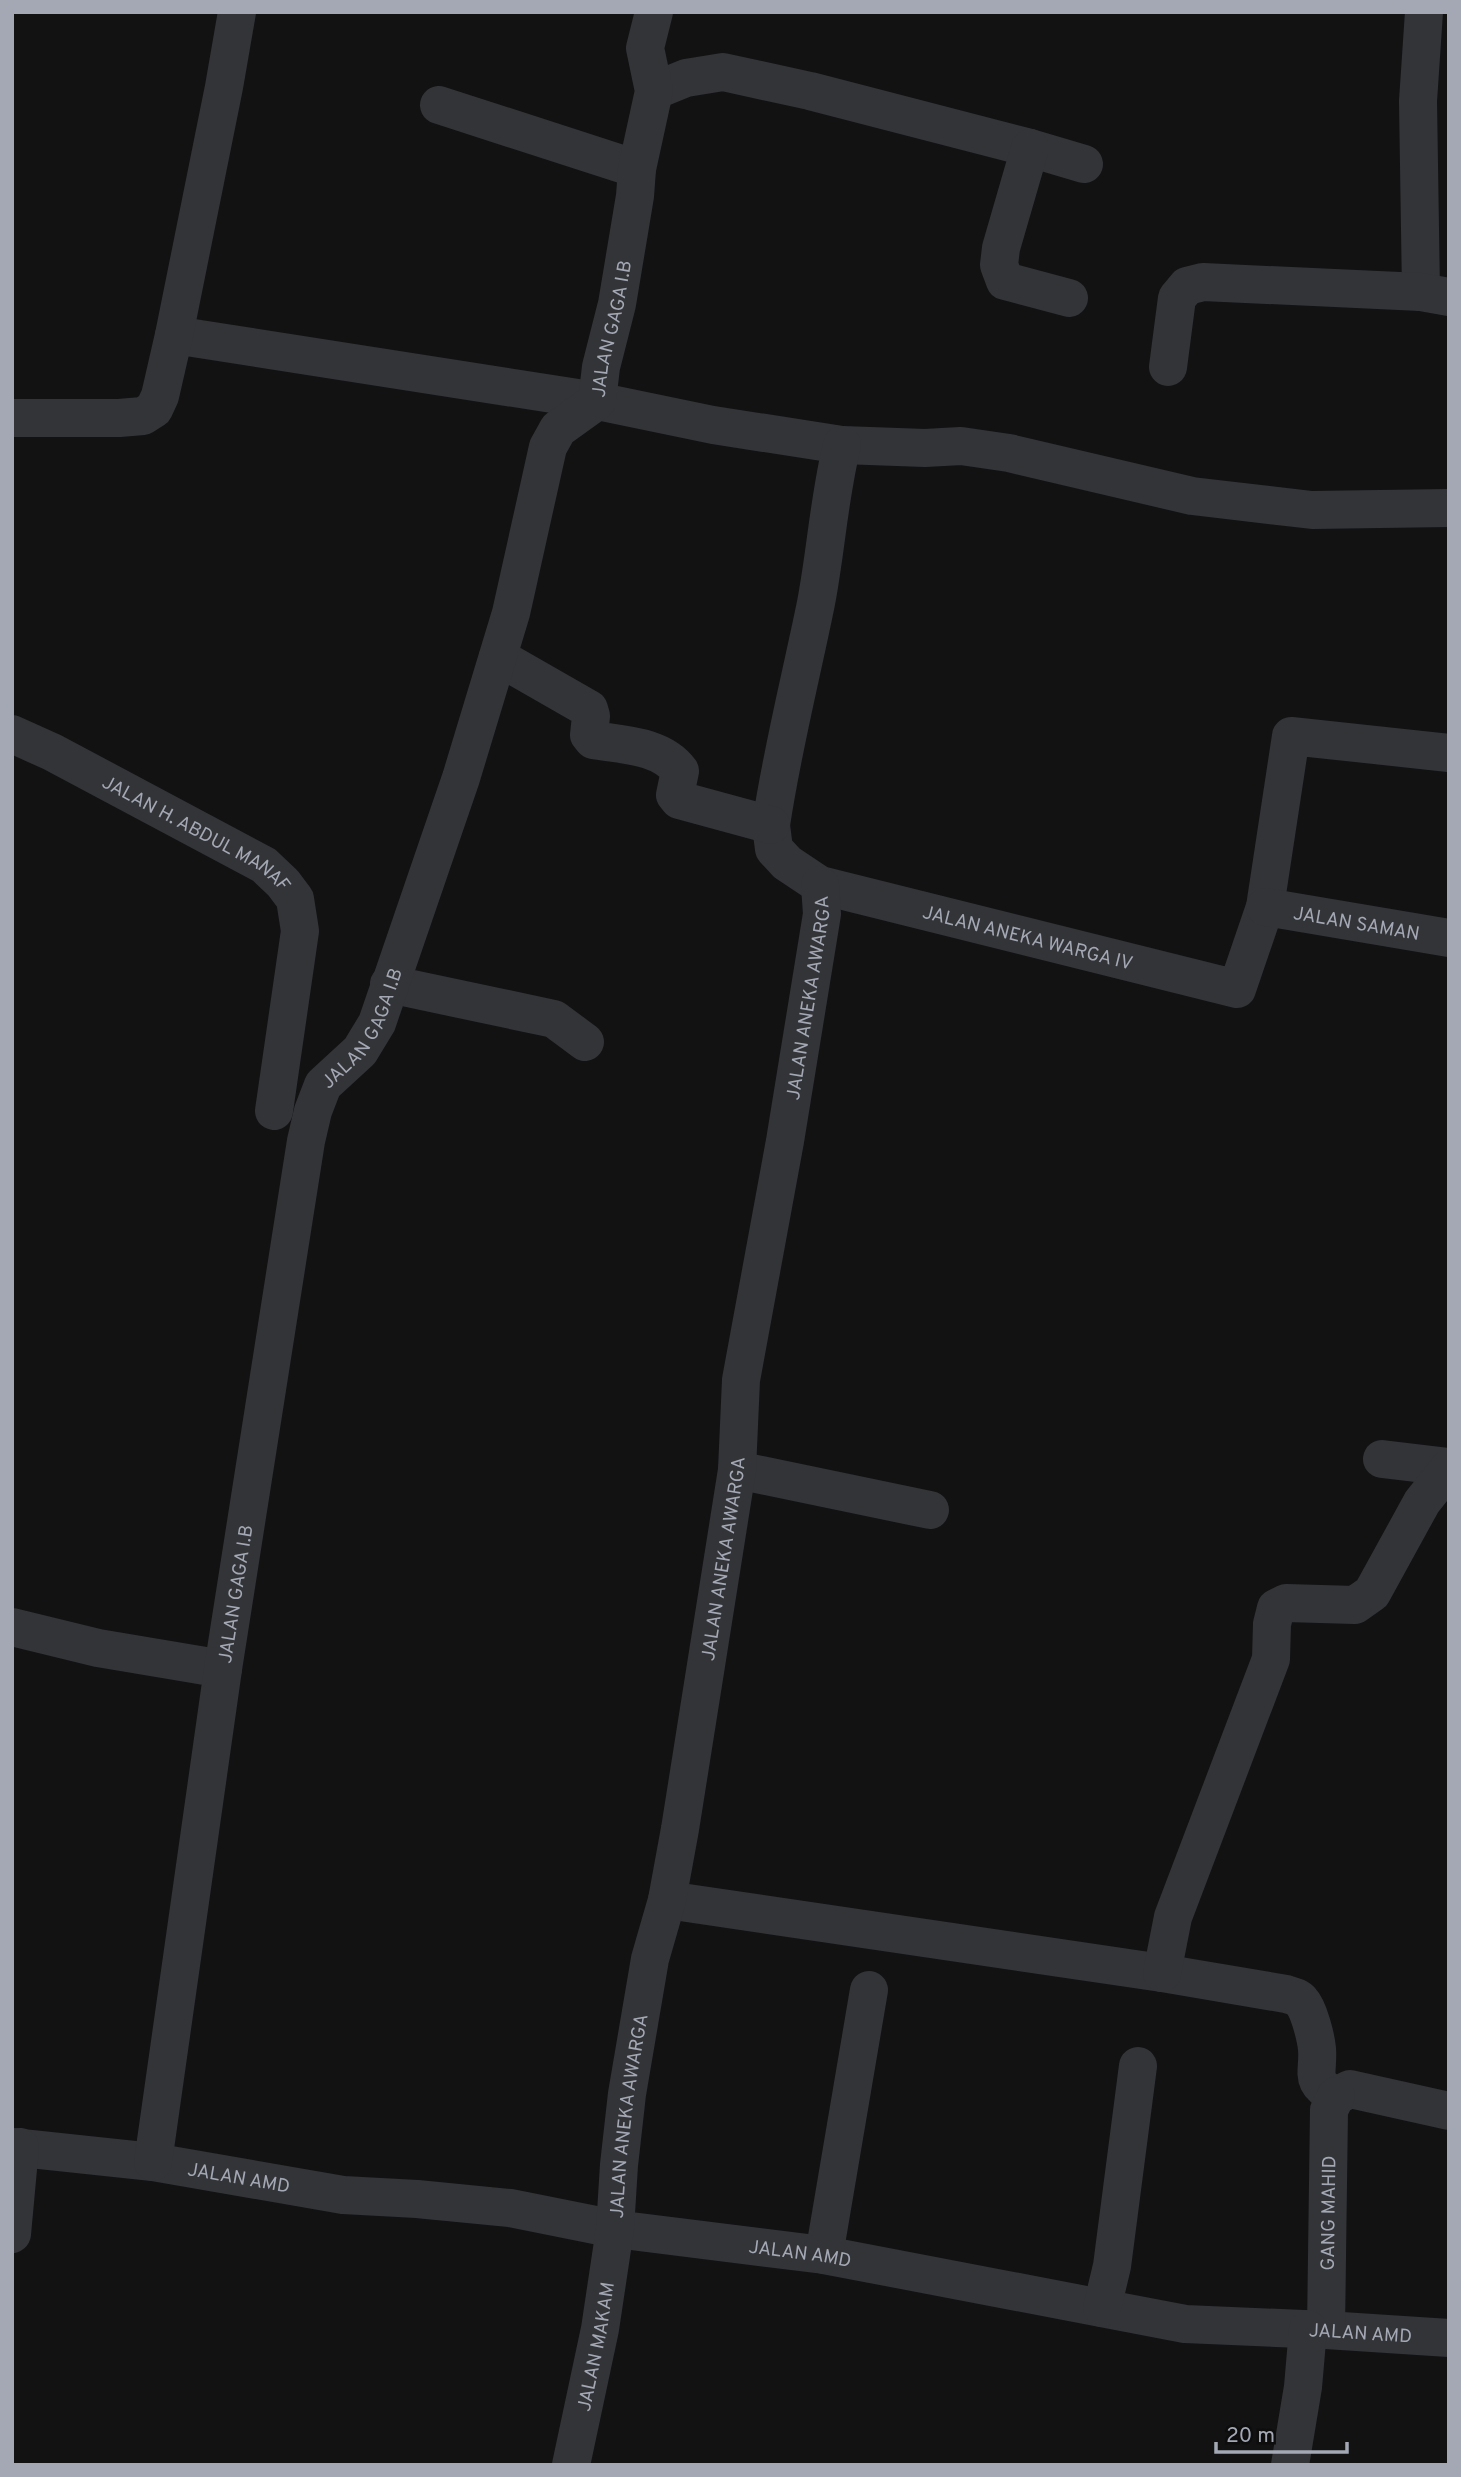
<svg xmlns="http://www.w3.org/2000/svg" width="1461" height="2477" font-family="Overpass,sans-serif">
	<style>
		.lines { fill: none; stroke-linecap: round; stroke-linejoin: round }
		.minor { stroke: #333438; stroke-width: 38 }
		.labels { text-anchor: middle; stroke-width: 7; stroke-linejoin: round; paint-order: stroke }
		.street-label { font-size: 19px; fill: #a3a8b4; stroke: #0d0d0e }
	</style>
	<rect width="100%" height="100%" fill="#121213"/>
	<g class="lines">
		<!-- minor -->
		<g class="minor">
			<path d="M654,91L686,78L723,72L810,91L1030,148L1084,164"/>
			<path d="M439,105L637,169"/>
			<path d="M1030,148L1001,248L999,265L1005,281L1069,298"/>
			<path d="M1421,292L1418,101L1424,12"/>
			<path d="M174,335L597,401L713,425L842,445L925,448L961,446L1009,453L1192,496L1312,510L1449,508"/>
			<path d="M1168,367L1177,298L1187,286L1203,282L1421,292L1449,297"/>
			<path d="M12,418H119L143,416L154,409L160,396L174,335L224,87L237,12"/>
			<path id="s1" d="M842,445C829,497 826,551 816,603C801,677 782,750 771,825L774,849L787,863L820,885L1237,989L1265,907L1291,736L1449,753"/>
			<path d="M498,657L589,709L591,716L589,735L593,740C622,745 661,745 680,771L675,795L679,800L771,825"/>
			<path id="s2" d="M12,734L52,752L264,865L283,883L295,899L300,931L274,1111"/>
			<path id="s3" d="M1265,907L1449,938"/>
			<path d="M389,984L554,1019L585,1042"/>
			<path d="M1382,1459L1449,1467"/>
			<path d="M737,1470L930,1510"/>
			<path d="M12,1627L98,1648L223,1669"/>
			<path d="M667,1900L1162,1973L1286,1994C1292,1996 1298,1997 1301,2001C1309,2009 1316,2038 1317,2049C1319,2073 1308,2082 1336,2096"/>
			<path d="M1162,1973L1173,1917L1271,1659L1272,1624L1276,1608L1286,1603L1355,1605L1372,1593L1422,1502L1449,1468"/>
			<path d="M1336,2096L1350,2089L1449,2111"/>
			<path id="s4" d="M12,2147L153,2162L343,2195L417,2199L510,2208L615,2229L824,2255L1185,2324L1326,2330L1449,2338"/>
			<path id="s5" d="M153,2162L223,1669L306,1141L313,1111L323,1085L360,1051L377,1023L461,778L511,613L548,447L558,429L597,401L601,367L617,304L635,196L637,169L654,91L645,48L654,12"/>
			<path d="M12,2234L20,2147"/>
			<path d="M824,2255L869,1990"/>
			<path d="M1102,2308L1112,2266L1138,2066"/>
			<path id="s6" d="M1326,2330L1329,2110L1336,2096"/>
			<path id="s7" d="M571,2465L600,2329L615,2229L619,2165L627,2094L650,1959L667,1900L680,1829L737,1470L741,1380L785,1141L822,914L820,885"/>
			<path d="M1290,2465L1303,2387L1308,2329"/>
		</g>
	</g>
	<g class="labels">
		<!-- street labels -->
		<g class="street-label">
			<text dy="7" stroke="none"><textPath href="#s5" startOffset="1918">JALAN GAGA I.B</textPath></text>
			<text dy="7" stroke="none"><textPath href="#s2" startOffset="210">JALAN H. ABDUL MANAF</textPath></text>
			<text dy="7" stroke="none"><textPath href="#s3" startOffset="93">JALAN SAMAN</textPath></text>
			<text dy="7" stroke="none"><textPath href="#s1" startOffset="684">JALAN ANEKA WARGA IV</textPath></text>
			<text dy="7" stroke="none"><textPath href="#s7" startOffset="1488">JALAN ANEKA AWARGA</textPath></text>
			<text dy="7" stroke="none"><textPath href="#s5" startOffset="1162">JALAN GAGA I.B</textPath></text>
			<text dy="7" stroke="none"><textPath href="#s7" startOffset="920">JALAN ANEKA AWARGA</textPath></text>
			<text dy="7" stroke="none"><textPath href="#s5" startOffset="574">JALAN GAGA I.B</textPath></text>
			<text dy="7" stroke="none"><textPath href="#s7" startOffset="354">JALAN ANEKA AWARGA</textPath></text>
			<text dy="7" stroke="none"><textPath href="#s4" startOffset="229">JALAN AMD</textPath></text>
			<text dy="7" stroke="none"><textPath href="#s6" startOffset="117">GANG MAHID</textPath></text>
			<text dy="7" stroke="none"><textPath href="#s4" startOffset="796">JALAN AMD</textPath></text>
			<text dy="7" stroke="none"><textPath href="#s4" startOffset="1363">JALAN AMD</textPath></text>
			<text dy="7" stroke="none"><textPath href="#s7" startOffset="121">JALAN MAKAM</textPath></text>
		</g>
	</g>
	<!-- border -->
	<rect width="1461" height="2477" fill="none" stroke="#a3a8b4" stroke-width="28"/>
	<!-- scale -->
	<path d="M1216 2442v10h131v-10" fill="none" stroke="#a3a8b4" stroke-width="3.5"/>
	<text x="1226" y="2442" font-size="21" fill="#a3a8b4" stroke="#0d0d0e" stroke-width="5" paint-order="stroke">20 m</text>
</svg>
